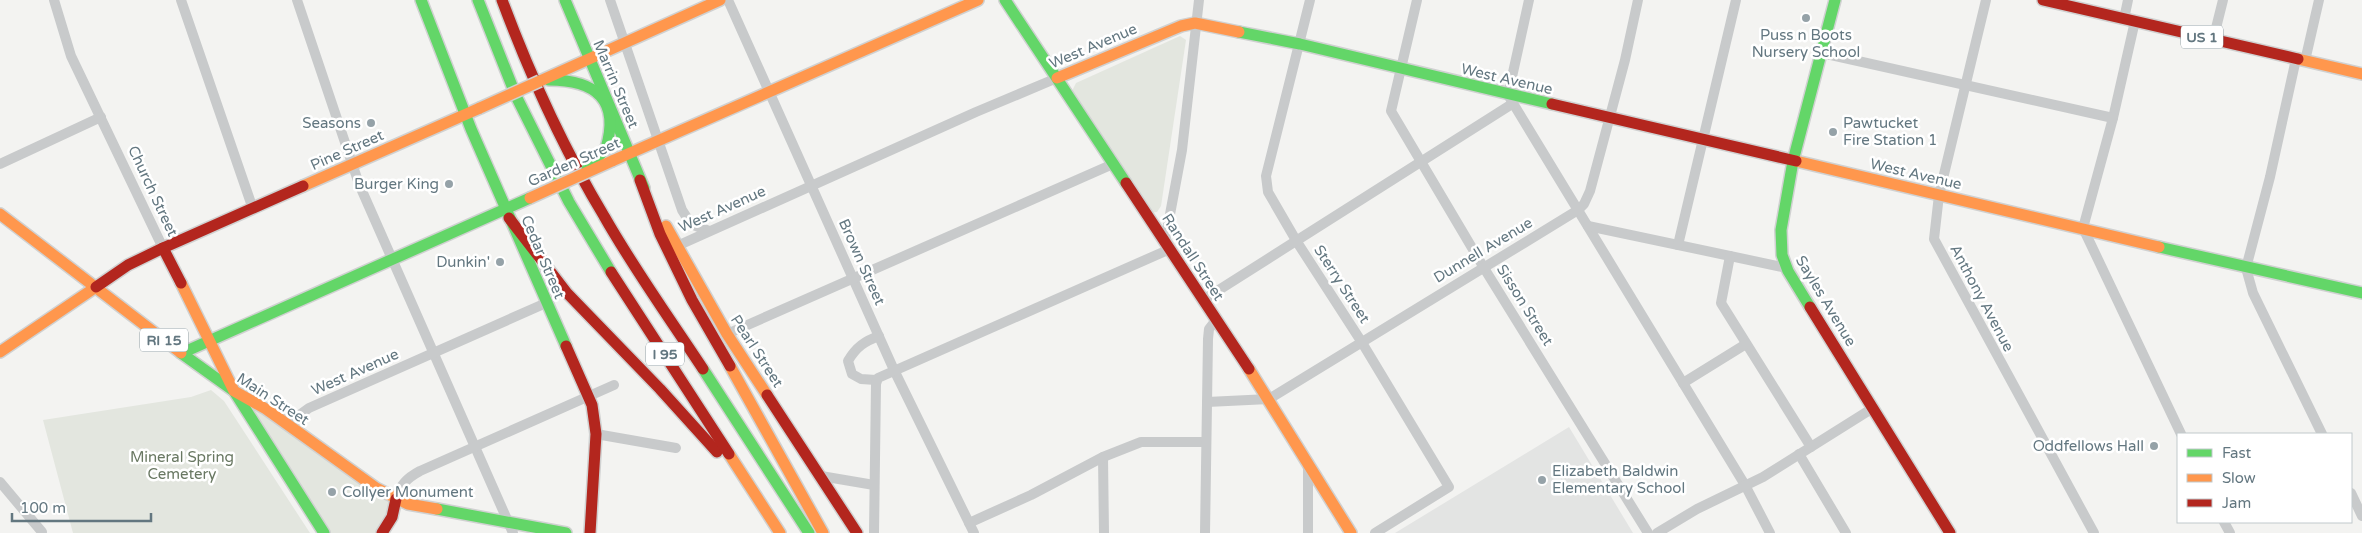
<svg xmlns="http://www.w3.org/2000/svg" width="2362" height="533" font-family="'Varela Round',sans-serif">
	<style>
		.built { fill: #e3e4e3 }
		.green { fill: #e3e6df }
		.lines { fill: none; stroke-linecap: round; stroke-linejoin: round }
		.fast-casing { stroke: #d0d1d1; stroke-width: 14 }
		.slow-casing { stroke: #d0d1d1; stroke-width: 14 }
		.jam-casing { stroke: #d0d1d1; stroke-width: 14 }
		.street { stroke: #c8cacb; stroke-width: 10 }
		.fast { stroke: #63d668; stroke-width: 11 }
		.slow { stroke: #ff974d; stroke-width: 11 }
		.jam { stroke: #b3261e; stroke-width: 11 }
		.fast-bridge-casing { stroke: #d0d1d1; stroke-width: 14; stroke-linecap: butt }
		.slow-bridge-casing { stroke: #d0d1d1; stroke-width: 14; stroke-linecap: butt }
		.fast-bridge { stroke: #63d668; stroke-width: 11 }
		.slow-bridge { stroke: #ff974d; stroke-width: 11 }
		.poi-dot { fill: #95a2a8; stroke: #fff; stroke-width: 2 }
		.labels { text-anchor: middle; stroke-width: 5; stroke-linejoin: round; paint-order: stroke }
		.shield { fill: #fff; stroke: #92a0a6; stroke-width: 1 }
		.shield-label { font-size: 14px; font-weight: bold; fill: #637780 }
		.poi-label { font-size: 15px; fill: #637780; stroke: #fff; text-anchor: end }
		.street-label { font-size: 15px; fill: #637780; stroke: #fff }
		.park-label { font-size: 15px; fill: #697862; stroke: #fff }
	</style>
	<rect width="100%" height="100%" fill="#f3f3f1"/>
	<!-- built -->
	<path class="built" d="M1569,427L1633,533H1395Z"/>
	<!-- green -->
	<g class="green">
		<path d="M1180,36L1186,40L1161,206L1157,212L1151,213L1073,96V89L1076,83Z"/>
		<path d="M211,390L224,401L310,533H73L43,420L191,397Z"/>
		<path d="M238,394L395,496L383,533H325Z"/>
	</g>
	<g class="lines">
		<defs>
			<g id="fast">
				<path d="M421,0L471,129L566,346"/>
				<path d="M478,0L516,96L569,202L611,272"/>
				<path d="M565,0L644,188"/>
				<path d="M1005,0L1126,183"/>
				<path d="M1239,32L1300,44L1552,104"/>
				<path d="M549,80C596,80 620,100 606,148"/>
				<path d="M2159,247L2362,293"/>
				<path d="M1810,307L1788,271L1782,255L1781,230L1793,161L1835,0"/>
				<path d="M181,353L234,391L324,533"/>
				<path d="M182,353L530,198"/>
				<path d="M703,369L809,533"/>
				<path d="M437,509L566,533"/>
			</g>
			<g id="slow">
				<path d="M2298,59L2362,74"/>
				<path d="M1057,78L1181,26L1195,23L1239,32"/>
				<path d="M540,81L720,0"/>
				<path d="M612,161L978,0"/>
				<path d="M1796,161L2159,247"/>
				<path d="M303,186L480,108"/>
				<path d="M0,214L181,353"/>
				<path d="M666,226L727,334L767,395"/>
				<path d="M181,283L234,391L266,409L376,488L408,504L437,509"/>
				<path d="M0,352L96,287"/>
				<path d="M730,366L823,533"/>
				<path d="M1249,369L1351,533"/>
				<path d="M729,454L780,533"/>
			</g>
			<g id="jam">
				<path d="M502,0C530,75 563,148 604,216C634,269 670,319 703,369"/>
				<path d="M2043,0L2298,59"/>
				<path d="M1552,104L1796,161"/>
				<path d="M640,180L660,234L692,300L730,366"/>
				<path d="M1126,183L1249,369"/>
				<path d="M509,218L567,293L660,389L717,452"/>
				<path d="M611,272L729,454"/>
				<path d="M181,283L163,248L303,186"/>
				<path d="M96,287L128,265L163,248"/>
				<path d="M1810,307L1950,533"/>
				<path d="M566,346L592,405L596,434L590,533"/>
				<path d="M767,395L857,533"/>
				<path d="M382,533L392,517L396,499"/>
			</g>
		</defs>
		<!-- fast casing -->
		<use href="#fast" class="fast-casing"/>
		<!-- slow casing -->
		<use href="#slow" class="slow-casing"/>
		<!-- jam casing -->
		<use href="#jam" class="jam-casing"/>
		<!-- street -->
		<g class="street">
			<path d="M54,0L71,56L163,248"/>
			<path d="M181,0L253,209"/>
			<path d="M297,0L359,184L513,533"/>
			<path d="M610,0L682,210L691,224L709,231"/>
			<path d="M728,0L894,370L974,533"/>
			<path d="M1310,0L1266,176L1268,192L1297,242L1361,341L1449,487L1375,533"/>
			<path d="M1417,0L1391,111L1484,268L1648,533"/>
			<path d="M1529,0L1508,95L1745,485L1770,533"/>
			<path d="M1986,0L1939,195L1934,239L2094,533"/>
			<path d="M2124,19L2128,0"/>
			<path d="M2135,21L2113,118L2083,228L2181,434"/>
			<path d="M2213,40L2223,0"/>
			<path d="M1822,53L2113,118"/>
			<path d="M2296,59L2270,177L2246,268L2253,293L2322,434"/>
			<path d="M2305,61L2319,0"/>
			<path d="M0,164L101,117"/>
			<path d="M1588,226L1787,268"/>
			<path d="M1165,241L1182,150L1199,0"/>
			<path d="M1678,245L1736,0"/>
			<path d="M677,246L976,112L1057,78"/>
			<path d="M1730,256L1721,303L1811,447"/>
			<path d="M1203,300L1512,104"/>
			<path d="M727,334L1113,164"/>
			<path d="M876,380L861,379L852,374L848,361C856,347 865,341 879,336"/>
			<path d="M1683,383L1746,344"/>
			<path d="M1207,402L1269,399L1578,210L1584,204L1590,191L1625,60L1638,0"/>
			<path d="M290,426L298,416L309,408L546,303"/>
			<path d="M596,434L676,448"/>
			<path d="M1799,454L1846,533"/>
			<path d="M1103,457L1104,533"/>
			<path d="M1308,463V533"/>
			<path d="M821,476L874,485"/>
			<path d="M0,482L42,532"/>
			<path d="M2351,493L2362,516"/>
			<path d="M396,499C400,485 407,478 420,471L614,385"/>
			<path d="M2224,522L2230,533"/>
			<path d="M969,523L1031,495L1103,457L1141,442H1206"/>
			<path d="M874,533L876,384L878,378L1170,249"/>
			<path d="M1205,533L1208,339L1209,329L1216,320"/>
			<path d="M1657,533L1697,509L1763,477L1873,408"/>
		</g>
		<!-- fast -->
		<use href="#fast" class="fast"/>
		<!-- slow -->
		<use href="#slow" class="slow"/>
		<!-- jam -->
		<use href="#jam" class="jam"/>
		<defs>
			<path id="fast-bridge" d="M587,169L606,148"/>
			<g id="slow-bridge">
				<path d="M480,108L540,81"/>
				<path d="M530,198L612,161"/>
			</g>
		</defs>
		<!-- fast-bridge casing -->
		<use href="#fast-bridge" class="fast-bridge-casing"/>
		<!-- slow-bridge casing -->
		<use href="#slow-bridge" class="slow-bridge-casing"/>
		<!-- fast-bridge -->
		<use href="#fast-bridge" class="fast-bridge"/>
		<!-- slow-bridge -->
		<use href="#slow-bridge" class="slow-bridge"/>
	</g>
	<!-- markers -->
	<g class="poi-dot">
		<circle cx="1806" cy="18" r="5"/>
		<circle cx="371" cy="123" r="5"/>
		<circle cx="1833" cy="132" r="5"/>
		<circle cx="449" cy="184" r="5"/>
		<circle cx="500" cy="262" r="5"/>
		<circle cx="2154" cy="446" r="5"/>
		<circle cx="1542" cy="480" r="5"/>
		<circle cx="332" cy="492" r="5"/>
	</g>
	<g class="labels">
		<!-- shield labels -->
		<g class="shield">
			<rect x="2181" y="25.5" width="42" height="23" rx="4"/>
			<rect x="140" y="328.5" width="48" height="23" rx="4"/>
			<rect x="646" y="342.5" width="38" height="23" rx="4"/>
		</g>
		<g class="shield-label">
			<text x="2202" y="42">US 1</text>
			<text x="164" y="345">RI 15</text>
			<text x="665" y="359">I 95</text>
		</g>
		<!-- poi labels -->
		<g class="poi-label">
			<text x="1806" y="40" text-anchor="middle">Puss n Boots<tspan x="1806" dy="17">Nursery School</tspan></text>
			<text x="361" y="128">Seasons</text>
			<text x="1843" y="128" text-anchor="start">Pawtucket<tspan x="1843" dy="17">Fire Station 1</tspan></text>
			<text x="439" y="189">Burger King</text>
			<text x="490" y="267">Dunkin'</text>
			<text x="2144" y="451">Oddfellows Hall</text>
			<text x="1552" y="476" text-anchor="start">Elizabeth Baldwin<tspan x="1552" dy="17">Elementary School</tspan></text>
			<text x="342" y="497" text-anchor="start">Collyer Monument</text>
		</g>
		<!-- street labels -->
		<g class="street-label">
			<text transform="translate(1093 46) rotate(-23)" y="5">West Avenue</text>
			<text transform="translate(1507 79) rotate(13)" y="5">West Avenue</text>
			<text transform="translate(616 84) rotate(67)" y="5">Marrin Street</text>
			<text transform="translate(347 150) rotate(-24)" y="5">Pine Street</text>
			<text transform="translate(574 162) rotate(-24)" y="5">Garden Street</text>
			<text transform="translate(1916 174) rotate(13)" y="5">West Avenue</text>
			<text transform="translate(153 191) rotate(65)" y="5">Church Street</text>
			<text transform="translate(722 209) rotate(-24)" y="5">West Avenue</text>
			<text transform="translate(1483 250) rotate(-31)" y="5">Dunnell Avenue</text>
			<text transform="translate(543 257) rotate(67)" y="5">Cedar Street</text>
			<text transform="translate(1193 257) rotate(57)" y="5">Randall Street</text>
			<text transform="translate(862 262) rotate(66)" y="5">Brown Street</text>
			<text transform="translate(1342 284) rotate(57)" y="5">Sterry Street</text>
			<text transform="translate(1982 298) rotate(62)" y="5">Anthony Avenue</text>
			<text transform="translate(1826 301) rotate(59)" y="5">Sayles Avenue</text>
			<text transform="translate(1525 305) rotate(58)" y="5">Sisson Street</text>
			<text transform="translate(757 351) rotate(57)" y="5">Pearl Street</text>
			<text transform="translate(355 372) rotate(-24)" y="5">West Avenue</text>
			<text transform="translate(273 399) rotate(33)" y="5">Main Street</text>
		</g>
		<!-- park labels -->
		<g class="park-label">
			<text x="182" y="462">Mineral Spring<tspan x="182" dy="17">Cemetery</tspan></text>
		</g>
	</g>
	<!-- legend -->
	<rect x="2177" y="433" width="175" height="90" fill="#ffffff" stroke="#c1c9cc"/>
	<rect x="2187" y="449" width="25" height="8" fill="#63d668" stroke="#c1c9cc"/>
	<text x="2222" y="458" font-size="15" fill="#637780">Fast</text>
	<rect x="2187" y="474" width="25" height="8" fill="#ff974d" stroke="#c1c9cc"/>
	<text x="2222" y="483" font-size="15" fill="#637780">Slow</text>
	<rect x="2187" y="499" width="25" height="8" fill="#b3261e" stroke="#c1c9cc"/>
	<text x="2222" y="508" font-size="15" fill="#637780">Jam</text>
	<!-- scale -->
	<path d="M12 513v8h139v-8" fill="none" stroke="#637780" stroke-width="2.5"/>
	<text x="20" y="513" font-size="15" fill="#637780" stroke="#ffffff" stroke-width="4" paint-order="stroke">100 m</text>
</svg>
